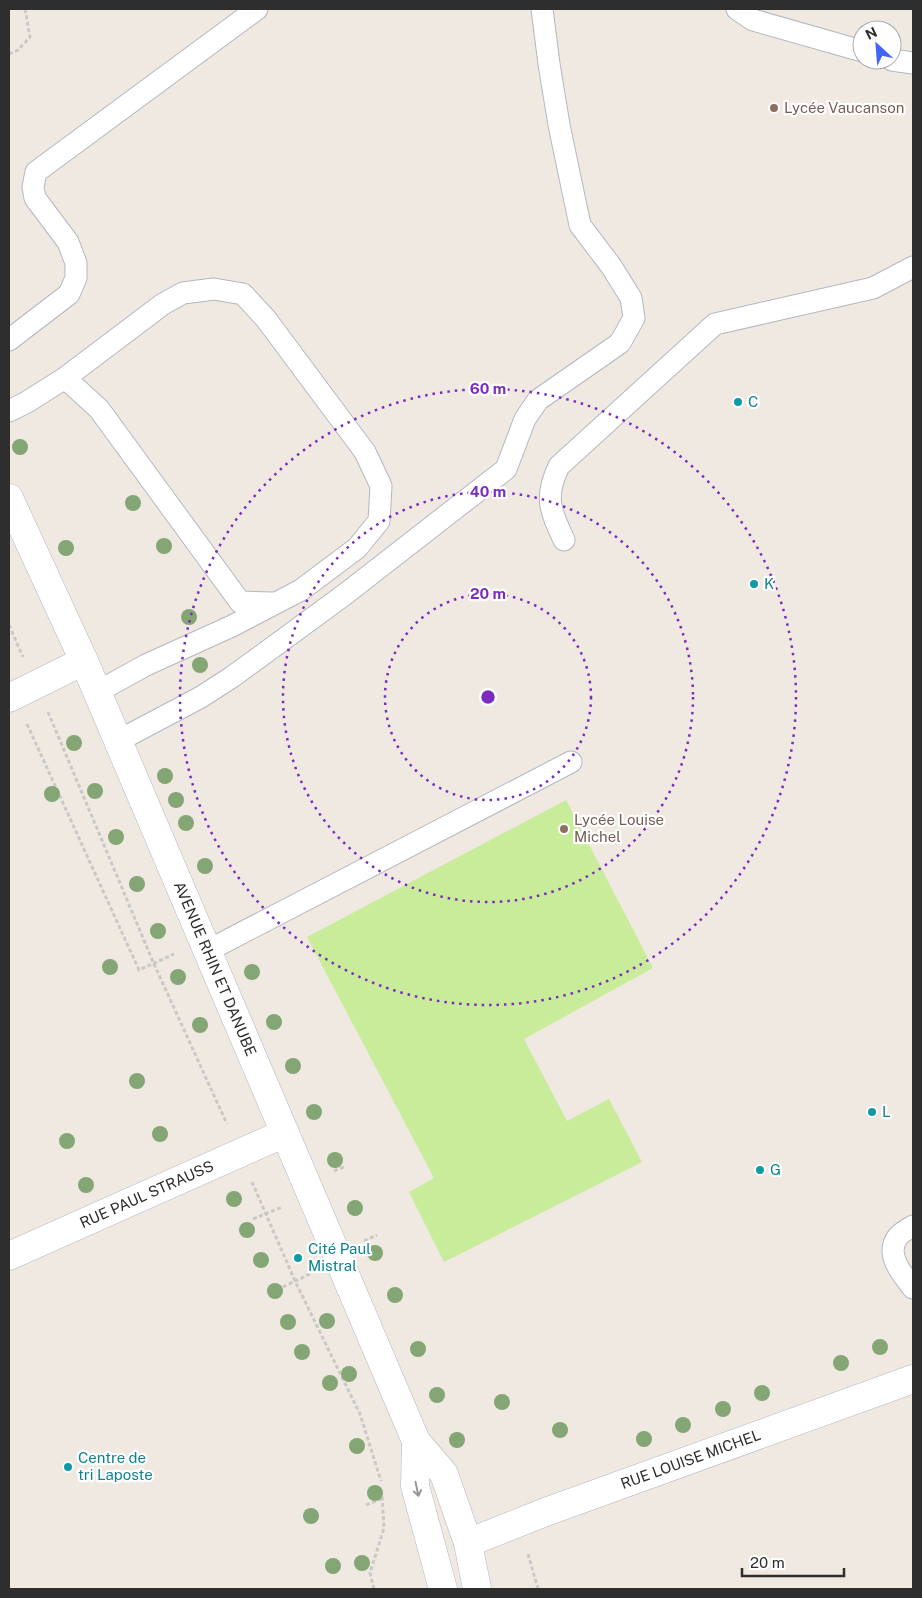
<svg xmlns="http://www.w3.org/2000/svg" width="922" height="1598" font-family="'Public Sans',sans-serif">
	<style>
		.pitch { fill: #c9ec9a }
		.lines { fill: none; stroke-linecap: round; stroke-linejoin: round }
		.lane-casing { stroke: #b4b7c1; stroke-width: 23 }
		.street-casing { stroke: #b4b7c1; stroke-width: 29 }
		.secondary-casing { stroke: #b4b7c1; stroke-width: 29 }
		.path { stroke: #c9c9c9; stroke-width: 3; stroke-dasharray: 4 2.5; stroke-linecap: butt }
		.lane { stroke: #fff; stroke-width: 21 }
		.street { stroke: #fff; stroke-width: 28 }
		.secondary { stroke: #fff; stroke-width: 28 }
		.tree { fill: #84a574 }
		.oneway { stroke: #969696 }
		.ring { fill: none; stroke: #7b2cbf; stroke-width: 2.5; stroke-dasharray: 2.5 5 }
		.education-dot { fill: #8d6e63; stroke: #fff; stroke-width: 2 }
		.culture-dot { fill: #0f9aa8; stroke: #fff; stroke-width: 2 }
		.labels { text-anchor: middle; stroke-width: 4.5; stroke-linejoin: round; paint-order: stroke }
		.education-label { font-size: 15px; fill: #785e54; stroke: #fff; text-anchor: start }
		.culture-label { font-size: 15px; fill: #0d838f; stroke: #fff; text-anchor: start }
		.street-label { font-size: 15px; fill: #2e2e2e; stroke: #fff }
		.centre { fill: #7b2cbf; stroke: #fff; stroke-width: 2.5 }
		.ring-label { font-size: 15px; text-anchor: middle; font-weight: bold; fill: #7b2cbf; stroke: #fff; stroke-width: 4.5; stroke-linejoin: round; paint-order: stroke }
	</style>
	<rect width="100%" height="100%" fill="#efe9e1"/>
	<!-- pitch -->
	<path class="pitch" d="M566,800L653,968L524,1039L567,1121L609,1099L642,1162L444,1262L409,1192L434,1178L307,937Z"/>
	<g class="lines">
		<defs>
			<g id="lane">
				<path d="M737,9L753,20L862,51"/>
				<path d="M892,60L913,63"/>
				<path d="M9,340L69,294L76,278V263L68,242L35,198L33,187L36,172L257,9"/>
				<path d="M65,378L99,409L240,602L272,603"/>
				<path d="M9,411L27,402L65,378L163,304L183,293L214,289L243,294L266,319L365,452L381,486L379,521L357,548L301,590L232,626L146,665L97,692"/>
				<path d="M564,540C550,510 544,497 559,466L715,324L873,288L913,267"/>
				<path d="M118,741L201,697L232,677L344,595L506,469L525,419L538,400L620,343L634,318L631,298L611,266L580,225L559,125L549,64L542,9"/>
				<path d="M207,951L571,762"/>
				<path d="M913,1226C908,1229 900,1233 897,1238C885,1255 903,1275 913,1288"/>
			</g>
			<g id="street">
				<path d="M9,698L84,661"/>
				<path id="s1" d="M9,1256L285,1133"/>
				<path id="s2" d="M468,1543L543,1513L913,1379"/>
			</g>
			<g id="secondary">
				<path id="s3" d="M9,498L84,661L416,1441L444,1474L468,1543L477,1589"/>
				<path d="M416,1441L415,1486L443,1589"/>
			</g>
		</defs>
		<!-- lane casing -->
		<use href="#lane" class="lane-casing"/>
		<!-- street casing -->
		<use href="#street" class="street-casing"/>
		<!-- secondary casing -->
		<use href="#secondary" class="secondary-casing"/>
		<!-- path -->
		<g class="path">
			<path d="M9,54L18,50L30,37L25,9"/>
			<path d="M9,625L23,657"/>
			<path d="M48,712L154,964L227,1124"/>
			<path d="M27,724L139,970L174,954"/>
			<path d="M334,1171L346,1166"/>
			<path d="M252,1182L295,1281L360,1414L381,1481"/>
			<path d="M253,1219L282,1207"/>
			<path d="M364,1241L377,1235"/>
			<path d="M283,1287L310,1274"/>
			<path d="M366,1505L383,1498"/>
			<path d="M528,1554L538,1589"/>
			<path d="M374,1589L370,1573L384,1528L382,1495"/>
		</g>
		<!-- lane -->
		<use href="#lane" class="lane"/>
		<!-- street -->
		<use href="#street" class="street"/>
		<!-- secondary -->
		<use href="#secondary" class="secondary"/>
	</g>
	<!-- trees -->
	<g class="tree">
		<circle cx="20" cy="447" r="8"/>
		<circle cx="133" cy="503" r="8"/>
		<circle cx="164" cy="546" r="8"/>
		<circle cx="66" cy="548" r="8"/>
		<circle cx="189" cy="617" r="8"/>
		<circle cx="200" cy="665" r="8"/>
		<circle cx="74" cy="743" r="8"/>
		<circle cx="165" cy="776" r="8"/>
		<circle cx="95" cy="791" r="8"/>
		<circle cx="52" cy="794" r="8"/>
		<circle cx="176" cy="800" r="8"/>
		<circle cx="186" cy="823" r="8"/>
		<circle cx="116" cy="837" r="8"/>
		<circle cx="205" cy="866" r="8"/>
		<circle cx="137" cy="884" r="8"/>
		<circle cx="158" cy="931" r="8"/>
		<circle cx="110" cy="967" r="8"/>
		<circle cx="252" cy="972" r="8"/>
		<circle cx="178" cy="977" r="8"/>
		<circle cx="274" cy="1022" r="8"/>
		<circle cx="200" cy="1025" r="8"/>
		<circle cx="293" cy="1066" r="8"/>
		<circle cx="137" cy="1081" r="8"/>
		<circle cx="314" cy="1112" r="8"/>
		<circle cx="160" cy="1134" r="8"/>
		<circle cx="67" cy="1141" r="8"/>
		<circle cx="335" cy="1160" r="8"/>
		<circle cx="86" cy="1185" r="8"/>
		<circle cx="234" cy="1199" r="8"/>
		<circle cx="355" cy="1208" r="8"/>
		<circle cx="247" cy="1230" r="8"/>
		<circle cx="375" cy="1253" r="8"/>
		<circle cx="261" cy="1260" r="8"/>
		<circle cx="275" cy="1291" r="8"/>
		<circle cx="395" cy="1295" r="8"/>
		<circle cx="327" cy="1321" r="8"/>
		<circle cx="288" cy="1322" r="8"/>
		<circle cx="880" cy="1347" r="8"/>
		<circle cx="418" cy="1349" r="8"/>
		<circle cx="302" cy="1352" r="8"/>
		<circle cx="841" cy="1363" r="8"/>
		<circle cx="349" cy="1374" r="8"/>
		<circle cx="330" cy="1383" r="8"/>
		<circle cx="762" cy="1393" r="8"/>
		<circle cx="437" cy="1395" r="8"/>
		<circle cx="502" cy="1402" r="8"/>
		<circle cx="723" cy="1409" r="8"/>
		<circle cx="683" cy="1425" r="8"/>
		<circle cx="560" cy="1430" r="8"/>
		<circle cx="644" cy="1439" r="8"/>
		<circle cx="457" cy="1440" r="8"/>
		<circle cx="357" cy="1446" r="8"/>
		<circle cx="375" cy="1493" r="8"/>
		<circle cx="311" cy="1516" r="8"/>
		<circle cx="362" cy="1563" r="8"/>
		<circle cx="333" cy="1566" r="8"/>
	</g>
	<!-- one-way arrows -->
	<defs><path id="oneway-shaft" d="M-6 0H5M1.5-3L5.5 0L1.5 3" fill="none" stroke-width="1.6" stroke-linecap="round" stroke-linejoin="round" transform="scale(1.25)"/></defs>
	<use class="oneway" href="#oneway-shaft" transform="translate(417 1489) rotate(78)"/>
	<!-- distance rings -->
	<g class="ring">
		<circle cx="488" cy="697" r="103"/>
		<circle cx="488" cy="697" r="205"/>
		<circle cx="488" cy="697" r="308"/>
	</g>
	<!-- markers -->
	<g class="education-dot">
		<circle cx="774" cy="108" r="5"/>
		<circle cx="564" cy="829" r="5"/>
	</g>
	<g class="culture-dot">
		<circle cx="738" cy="402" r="5"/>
		<circle cx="754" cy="584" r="5"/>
		<circle cx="872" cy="1112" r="5"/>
		<circle cx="760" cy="1170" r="5"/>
		<circle cx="298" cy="1258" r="5"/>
		<circle cx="68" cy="1467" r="5"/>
	</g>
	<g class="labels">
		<!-- education labels -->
		<g class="education-label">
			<text x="784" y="113">Lycée Vaucanson</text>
			<text x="574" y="825">Lycée Louise<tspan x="574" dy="17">Michel</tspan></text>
		</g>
		<!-- culture labels -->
		<g class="culture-label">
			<text x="748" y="407">C</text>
			<text x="764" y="589">K</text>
			<text x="882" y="1117">L</text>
			<text x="770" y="1175">G</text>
			<text x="308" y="1254">Cité Paul<tspan x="308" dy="17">Mistral</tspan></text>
			<text x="78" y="1463">Centre de<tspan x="78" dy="17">tri Laposte</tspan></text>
		</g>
		<!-- street labels -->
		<g class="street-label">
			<text dy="5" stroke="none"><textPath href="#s3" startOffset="514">AVENUE RHIN ET DANUBE</textPath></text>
			<text dy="5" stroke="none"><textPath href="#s1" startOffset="151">RUE PAUL STRAUSS</textPath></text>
			<text dy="5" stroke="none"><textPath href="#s2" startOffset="238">RUE LOUISE MICHEL</textPath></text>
		</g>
	</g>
	<circle cx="488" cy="697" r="8" class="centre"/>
	<g class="ring-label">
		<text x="488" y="394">60 m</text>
		<text x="488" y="497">40 m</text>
		<text x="488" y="599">20 m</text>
	</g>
	<!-- border -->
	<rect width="922" height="1598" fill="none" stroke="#2e2e2e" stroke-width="20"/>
	<!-- north arrow -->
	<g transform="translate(877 45) rotate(334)"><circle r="24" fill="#ffffff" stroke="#ababab"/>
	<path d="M0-4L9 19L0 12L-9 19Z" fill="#4264fb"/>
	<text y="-8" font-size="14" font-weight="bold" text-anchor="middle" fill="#2e2e2e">N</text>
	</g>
	<!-- scale -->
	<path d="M742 1568v8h102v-8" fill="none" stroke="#2e2e2e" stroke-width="2.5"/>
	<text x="750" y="1568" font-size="15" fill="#2e2e2e" stroke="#ffffff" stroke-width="4" paint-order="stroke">20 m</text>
</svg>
